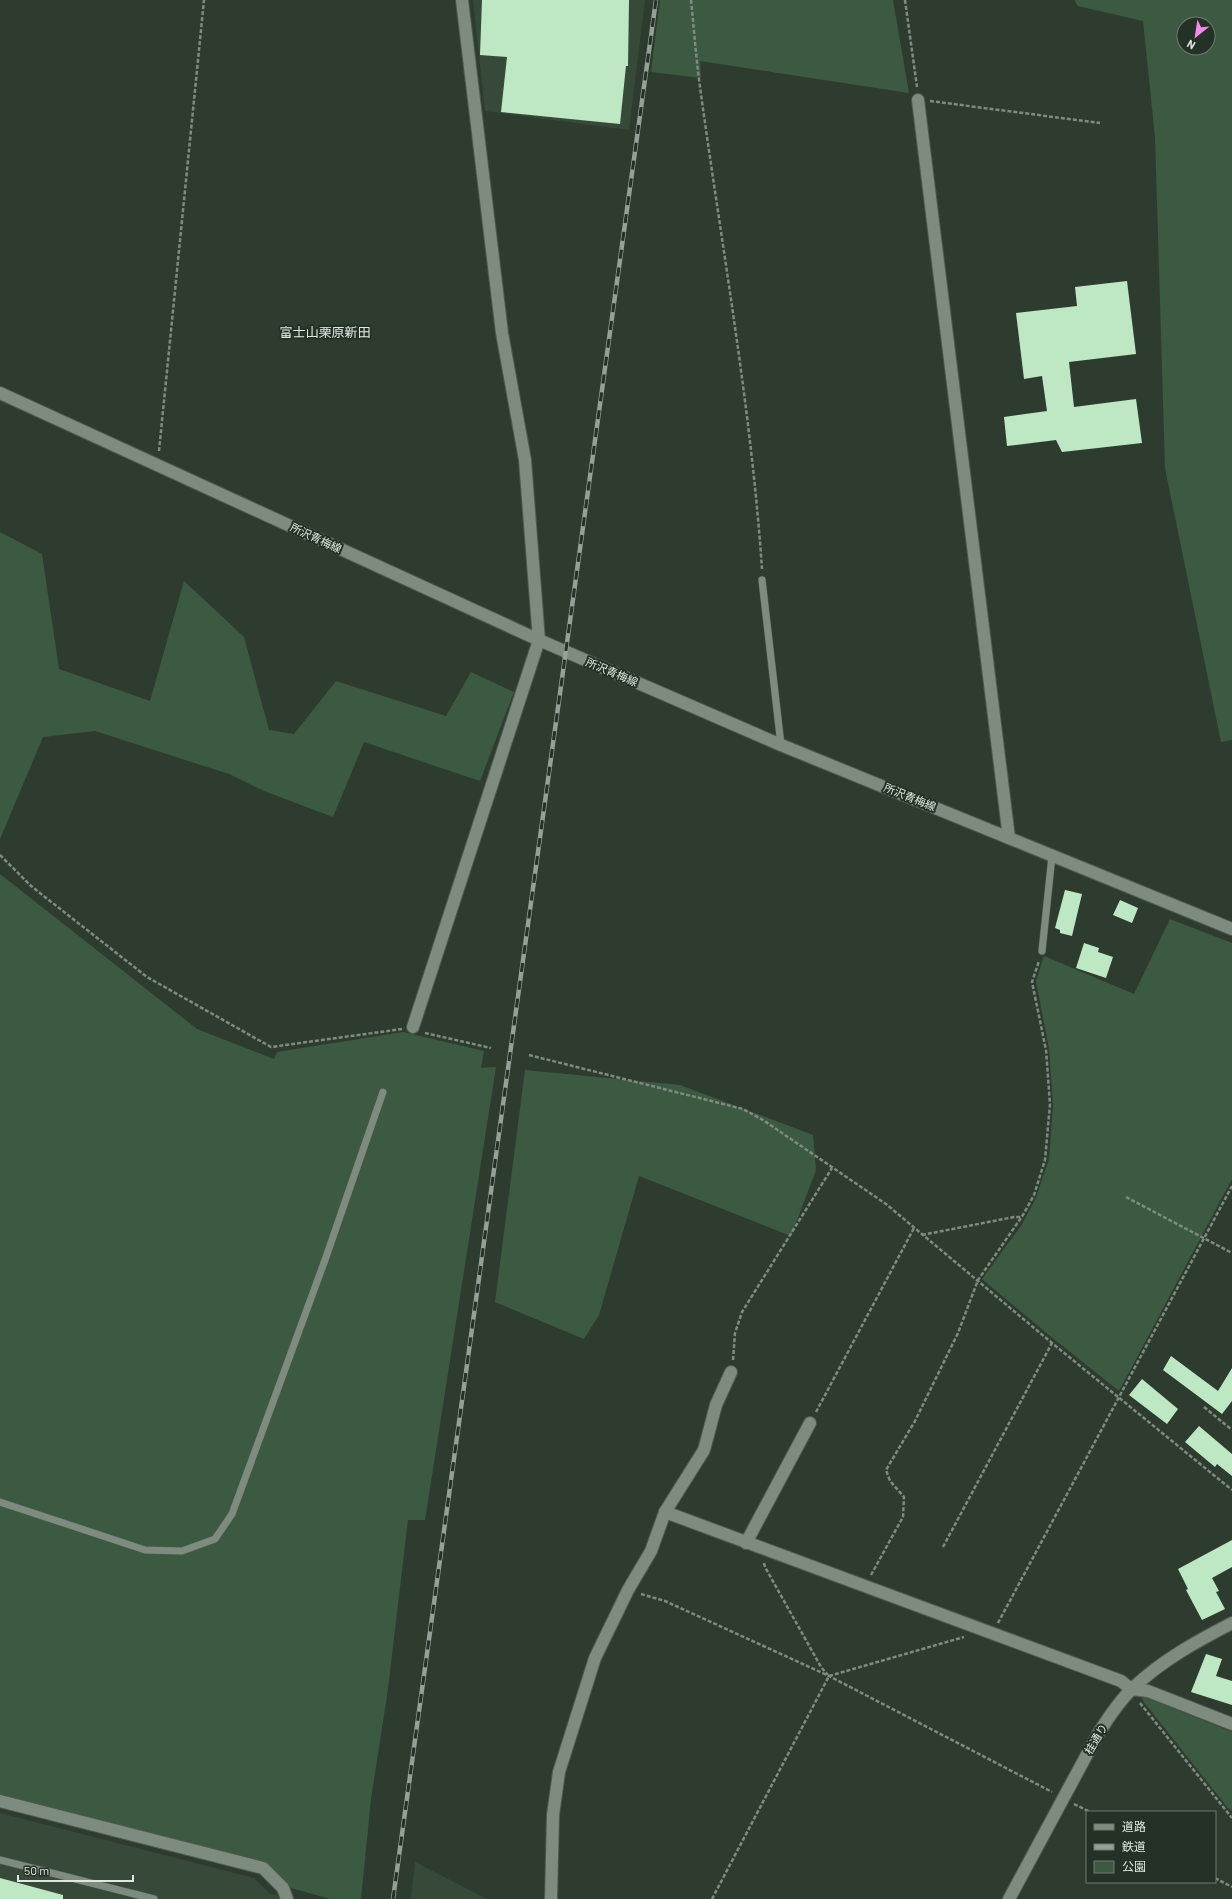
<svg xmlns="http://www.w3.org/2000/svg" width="1232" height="1899" font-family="Barlow,'Noto Sans JP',sans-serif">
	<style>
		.built { fill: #374a3a }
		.green { fill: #3c5a41; fill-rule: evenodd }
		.building { fill: #bee7c4 }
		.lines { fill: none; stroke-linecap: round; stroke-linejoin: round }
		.lane-casing { stroke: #4f5950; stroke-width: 8 }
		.street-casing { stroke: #4f5950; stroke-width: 14 }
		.secondary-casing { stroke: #4f5950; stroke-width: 14 }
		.path { stroke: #7f8a81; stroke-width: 2.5; stroke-dasharray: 4 2; stroke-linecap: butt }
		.lane { stroke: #7d8c7f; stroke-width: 7 }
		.street { stroke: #7d8c7f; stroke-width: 12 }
		.secondary { stroke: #7d8c7f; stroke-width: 12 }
		.rail-casing { stroke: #95a097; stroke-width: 4.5 }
		.rail { stroke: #243126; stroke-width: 3; stroke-dasharray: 9; stroke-linecap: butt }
		.labels { text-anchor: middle; stroke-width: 4; stroke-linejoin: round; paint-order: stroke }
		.street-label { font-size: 11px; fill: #e0e8e1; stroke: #243126 }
		.quarter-label { font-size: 13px; fill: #e0e8e1; stroke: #243126 }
	</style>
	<rect width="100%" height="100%" fill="#2e3c30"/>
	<!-- built -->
	<g class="built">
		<path d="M473,0H645L629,130L485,111Z"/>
		<path d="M0,1813L254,1878L270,1894L295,1899H0Z"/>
		<path d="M415,1862L487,1899H411Z"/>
	</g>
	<!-- green -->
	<g class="green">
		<path d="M660,0H893L909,93L700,61L701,78L651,72Z"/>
		<path d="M1074,0H1232V740L1221,742L1165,468L1155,137L1143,21L1078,6ZM1184,24H1208V48H1184Z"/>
		<path d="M0,532L42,554L59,669L150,701L184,581L244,637L269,730L294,734L336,681L446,716L471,672L514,692L480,781L364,742L333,817L264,791L229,774L95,731L43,737L0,839Z"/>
		<path d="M0,874L197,1029L274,1059L277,1052L403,1032L484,1051L481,1068L496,1067L425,1520H408L388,1689L371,1799L361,1899H330L291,1888L266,1862L0,1795Z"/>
		<path d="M1170,919L1232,943V1179L1119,1391L1050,1336L982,1279L1021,1226L1035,1200L1049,1159L1053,1105L1049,1049L1036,981L1044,956L1134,994Z"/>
		<path d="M525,1070L680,1085L813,1135L816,1170L791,1236L639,1176L599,1315L584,1339L495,1302Z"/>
		<path d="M1142,1696L1232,1732V1811L1228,1808L1143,1701Z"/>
	</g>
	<!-- building -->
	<g class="building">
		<path d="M482,0H629L628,66H626L620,124L501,112L507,57L480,55Z"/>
		<path d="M1127,281L1136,354L1069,362L1074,407L1136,399L1142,443L1062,452L1056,440L1007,446L1004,417L1047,411L1042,376L1024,379L1016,313L1077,306L1075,287Z"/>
		<path d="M1065,890L1082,894L1072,936L1060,933V930L1055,928Z"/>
		<path d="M1120,900L1138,908L1132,923L1113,915Z"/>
		<path d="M1084,943L1099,948L1098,952L1113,957L1106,978L1076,968Z"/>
		<path d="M1171,1356L1218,1391L1232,1368V1401L1222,1414L1163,1370Z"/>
		<path d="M1142,1379L1178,1409L1167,1424L1129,1395Z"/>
		<path d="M1199,1426L1232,1454V1476L1217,1464L1215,1467L1185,1442Z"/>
		<path d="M1232,1540V1567L1212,1578L1219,1591L1216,1592L1225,1609L1202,1620L1186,1590L1188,1589L1178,1569Z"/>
		<path d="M1206,1654L1222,1659L1216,1676L1232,1681V1705L1191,1692Z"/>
		<path d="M0,1878L63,1895V1899H0Z"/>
	</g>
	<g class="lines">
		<defs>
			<g id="lane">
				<path d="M762,580L781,745"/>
				<path d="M1042,951L1052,856"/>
				<path d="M0,1502L145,1550L182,1551L215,1539L232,1514L325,1260L383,1092"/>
				<path d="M0,1860L154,1899"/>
			</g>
			<g id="street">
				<path d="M918,100L1009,838"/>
				<path d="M413,1027L539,640L525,460L502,333L462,0"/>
				<path d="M665,1512L1121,1681L1131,1689L1148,1691L1232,1724"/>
				<path d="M746,1543L810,1423"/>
				<path d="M0,1801L263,1868L283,1888L287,1899"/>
				<path d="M551,1899L553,1815L559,1772L595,1658L628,1590L651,1551L665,1512L704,1450L716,1405L731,1372"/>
			</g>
			<g id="secondary">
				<path d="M0,393L539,640L781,745L1232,929"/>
				<path d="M1009,1899L1098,1734C1108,1718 1119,1701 1133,1688C1161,1661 1197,1641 1232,1623"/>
			</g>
		</defs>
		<!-- lane casing -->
		<use href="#lane" class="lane-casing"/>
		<!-- street casing -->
		<use href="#street" class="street-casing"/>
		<!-- secondary casing -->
		<use href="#secondary" class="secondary-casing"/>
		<!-- path -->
		<g class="path">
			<path d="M691,0C694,29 696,58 700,87C722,248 751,408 762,569"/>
			<path d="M905,0L917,87"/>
			<path d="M930,101L1100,123"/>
			<path d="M159,451L204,0"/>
			<path d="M0,855L31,886L147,977L271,1047L402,1029"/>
			<path d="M425,1033L491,1048"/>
			<path d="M529,1055L743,1109L763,1120L886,1204L1052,1343L1232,1490"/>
			<path d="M1126,1197L1232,1253"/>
			<path d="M922,1235L1014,1217H1021"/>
			<path d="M733,1360L735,1333L742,1312L832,1168"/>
			<path d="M1204,1407L1232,1430"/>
			<path d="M816,1412L914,1228"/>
			<path d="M943,1547L1052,1343"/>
			<path d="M764,1563L765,1567L821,1667L828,1675"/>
			<path d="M871,1575L903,1517L904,1497L890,1481L886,1470L915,1421L958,1333L978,1280L1023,1215L1034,1195L1045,1160L1050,1104L1046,1050L1032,982L1039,961"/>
			<path d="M641,1594L665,1601L829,1676L1052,1792"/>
			<path d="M998,1623L1232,1186"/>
			<path d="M1140,1703L1232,1818"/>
			<path d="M1074,1804L1090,1812"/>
			<path d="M1215,1878L1232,1887"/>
			<path d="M712,1899L829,1676L964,1637"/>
		</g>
		<!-- lane -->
		<use href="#lane" class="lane"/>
		<!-- street -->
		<use href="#street" class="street"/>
		<!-- secondary -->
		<use href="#secondary" class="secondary"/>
		<defs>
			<path id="rail" d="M393,1899L656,0"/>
		</defs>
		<!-- rail casing -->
		<use href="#rail" class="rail-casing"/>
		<!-- rail -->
		<use href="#rail" class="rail"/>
	</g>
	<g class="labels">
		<!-- street labels -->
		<g class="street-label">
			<text transform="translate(316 538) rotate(25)" y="4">所沢青梅線</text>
			<text transform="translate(612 672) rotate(23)" y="4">所沢青梅線</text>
			<text transform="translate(910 797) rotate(22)" y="4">所沢青梅線</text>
			<text transform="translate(1096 1739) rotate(-59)" y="4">桂通り</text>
		</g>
		<!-- quarter labels -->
		<g class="quarter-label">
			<text x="325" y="337">富士山栗原新田</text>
		</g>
	</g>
	<!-- legend -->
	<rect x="1086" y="1811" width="130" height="72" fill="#243126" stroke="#6f7a71"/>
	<rect x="1094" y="1824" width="20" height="6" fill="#7d8c7f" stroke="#6f7a71"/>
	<text x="1122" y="1831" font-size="12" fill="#e0e8e1">道路</text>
	<rect x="1094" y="1844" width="20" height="6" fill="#95a097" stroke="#6f7a71"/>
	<text x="1122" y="1851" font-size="12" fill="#e0e8e1">鉄道</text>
	<rect x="1094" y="1861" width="20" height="12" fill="#3c5a41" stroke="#6f7a71"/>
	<text x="1122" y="1871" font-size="12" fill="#e0e8e1">公園</text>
	<!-- north arrow -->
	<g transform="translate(1196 36) rotate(210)"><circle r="19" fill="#243126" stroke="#6f7a71"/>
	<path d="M0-3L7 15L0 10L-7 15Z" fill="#f788ec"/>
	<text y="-6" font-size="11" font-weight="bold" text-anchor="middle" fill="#e0e8e1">N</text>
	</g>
	<!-- scale -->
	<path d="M18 1875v6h115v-6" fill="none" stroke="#e0e8e1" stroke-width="2"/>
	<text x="24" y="1875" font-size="12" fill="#e0e8e1" stroke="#243126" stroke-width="3" paint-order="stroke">50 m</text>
</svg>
